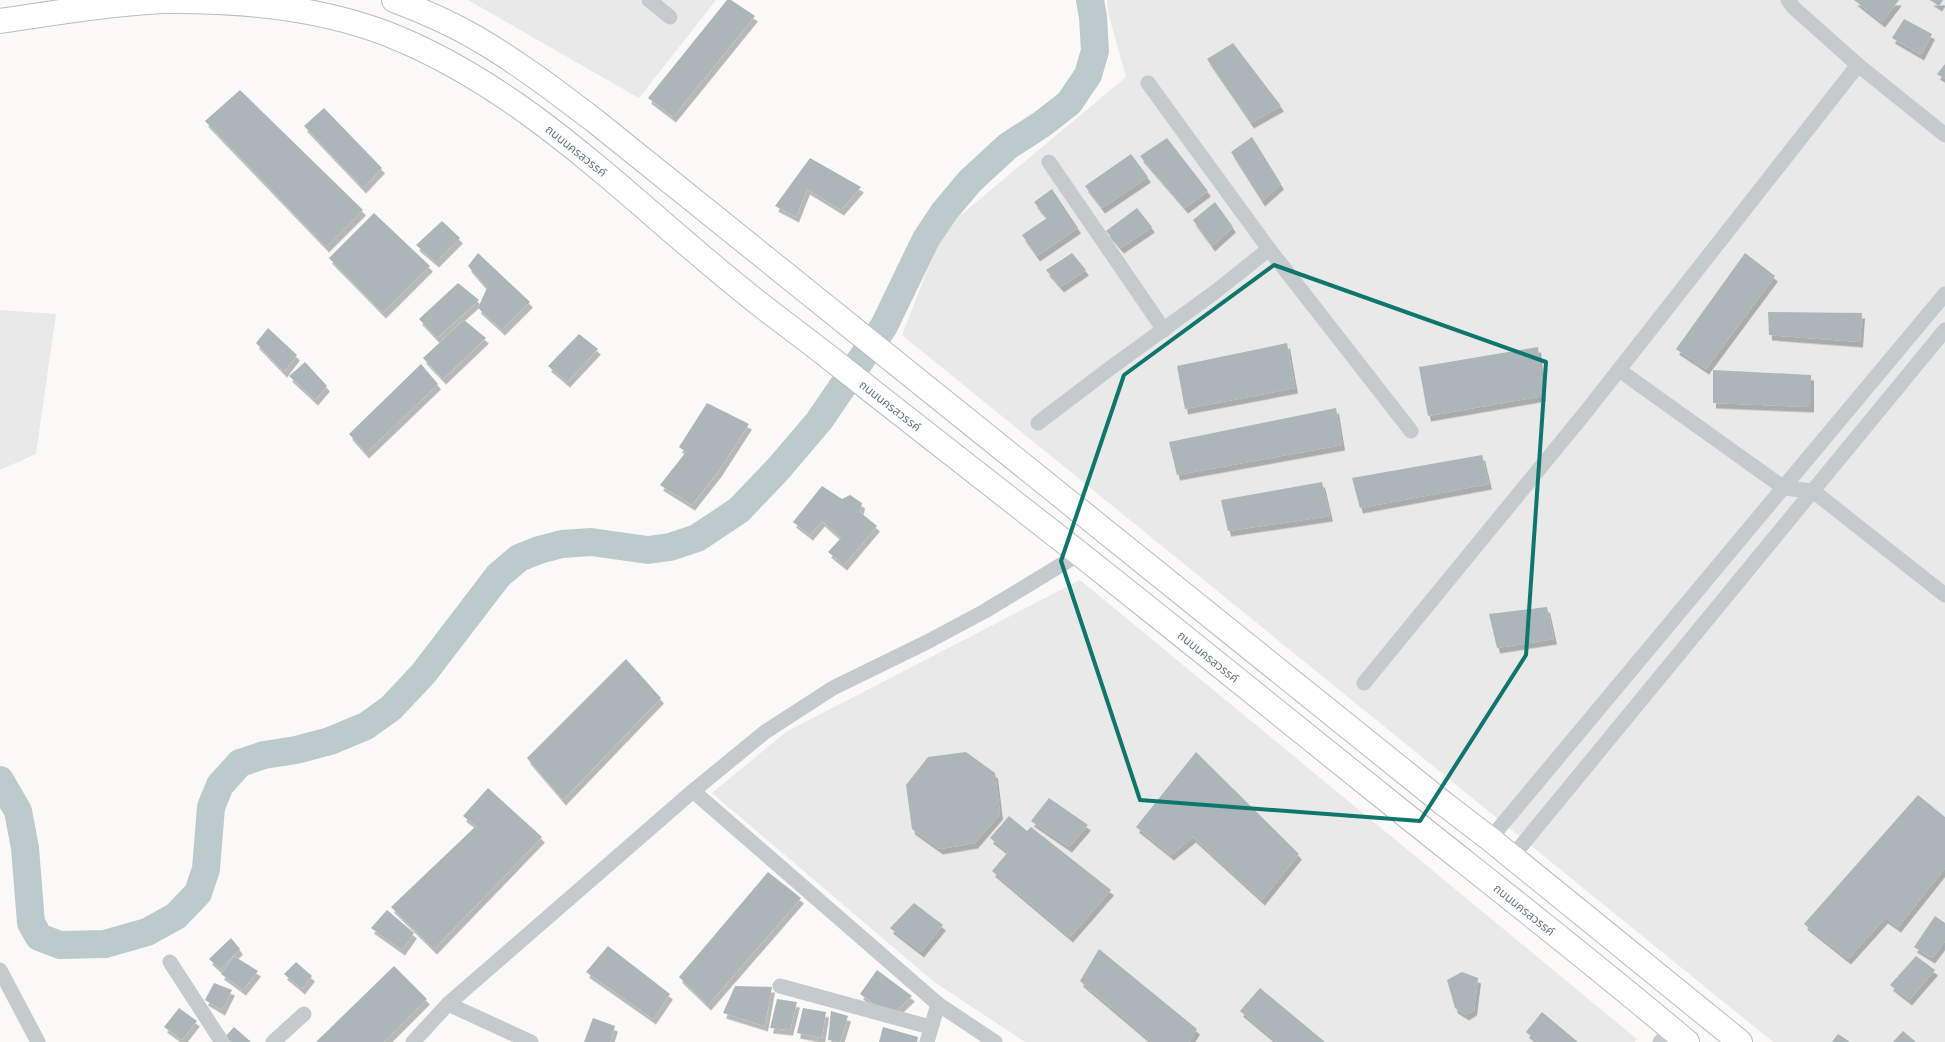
<svg xmlns="http://www.w3.org/2000/svg" width="1945" height="1042" font-family="Helvetica,'Noto Sans Thai',sans-serif">
	<style>
		.built { fill: #e8e9e8 }
		.lines { fill: none; stroke-linecap: round; stroke-linejoin: round }
		.river { stroke: #bdcacd; stroke-width: 28 }
		.building { fill: #abb5ba; filter: url(#shadow) }
		.primary-casing { stroke: #b8bdc0; stroke-width: 26 }
		.street { stroke: #c5cacd; stroke-width: 15 }
		.primary { stroke: #fff; stroke-width: 24 }
		.marked { fill: none; stroke: #0f766e; stroke-width: 4; stroke-linejoin: round }
		.labels { text-anchor: middle; stroke-width: 5; stroke-linejoin: round; paint-order: stroke }
		.street-label { font-size: 12px; fill: #647783; stroke: #fff }
	</style>
	<defs>
		<filter id="shadow"><feDropShadow dx="3" dy="5.5" stdDeviation="0" flood-color="#0004"/></filter>
	</defs>
	<rect width="100%" height="100%" fill="#faf9f7"/>
	<!-- built -->
	<g class="built">
		<path d="M468,0H716L639,98Z"/>
		<path d="M1107,0H1945V1042H1773L902,335L943,230L1126,77L1108,12Z"/>
		<path d="M0,310L56,314L36,454L0,470Z"/>
		<path d="M1080,580L1637,1039L1635,1042H1025L933,981L712,793L786,732Z"/>
	</g>
	<g class="lines">
		<!-- river -->
		<path class="river" d="M0,780L18,811L25,848L31,923L39,937L60,945L105,944L147,932L176,916L198,893L206,869L211,807L220,785L240,763L264,755L296,750L330,741L366,726L391,708L423,674L498,576L519,558L539,550L562,544L591,542L648,550L670,547L697,538L739,510L779,468L819,421L884,326L926,239L944,212L970,181L1008,146L1042,124L1069,103L1088,75L1095,51L1093,17L1090,0"/>
	</g>
	<!-- building -->
	<g class="building">
		<path d="M727,0H731L755,16L673,117L648,98Z"/>
		<path d="M1854,0H1899L1882,22Z"/>
		<path d="M1930,0H1943L1939,6Z"/>
		<path d="M1904,19L1932,34L1921,55L1892,38Z"/>
		<path d="M1233,43L1281,106L1251,123L1207,59Z"/>
		<path d="M1945,64V79L1937,74Z"/>
		<path d="M240,90L363,210L326,247L205,121Z"/>
		<path d="M324,108L382,168L363,188L304,126Z"/>
		<path d="M1252,137L1281,184L1262,201L1231,152Z"/>
		<path d="M1167,138L1208,191L1185,208L1140,156Z"/>
		<path d="M1131,154L1148,177L1102,208L1085,186Z"/>
		<path d="M810,158L861,187L841,210L807,189L796,217L775,206Z"/>
		<path d="M1052,189L1078,228L1037,256L1022,235L1047,218L1034,202Z"/>
		<path d="M1215,202L1233,227L1212,246L1193,220Z"/>
		<path d="M1137,208L1152,227L1121,248L1106,231Z"/>
		<path d="M374,213L430,266L383,313L329,258Z"/>
		<path d="M442,221L460,238L436,262L416,245Z"/>
		<path d="M478,253L530,302L502,330L478,308L487,288L468,266Z"/>
		<path d="M1072,253L1086,270L1061,287L1046,270Z"/>
		<path d="M1745,253L1775,276L1706,369L1676,349Z"/>
		<path d="M458,283L479,300L437,338L419,319Z"/>
		<path d="M1768,312L1862,313L1860,342L1769,335Z"/>
		<path d="M464,320L486,338L443,379L423,358Z"/>
		<path d="M268,328L297,355L284,372L256,343Z"/>
		<path d="M579,334L598,349L567,382L548,366Z"/>
		<path d="M1287,343L1295,388L1185,409L1177,366Z"/>
		<path d="M1538,347L1543,396L1428,416L1419,367Z"/>
		<path d="M305,362L327,386L315,400L289,376Z"/>
		<path d="M421,364L438,384L366,453L349,434Z"/>
		<path d="M1713,370L1811,375V407L1713,403Z"/>
		<path d="M707,403L749,424L718,472L692,505L660,485L686,452L679,447Z"/>
		<path d="M1336,408L1342,445L1177,475L1169,442Z"/>
		<path d="M1482,455L1489,484L1360,508L1352,478Z"/>
		<path d="M1322,482L1330,516L1228,531L1221,500Z"/>
		<path d="M822,486L842,499L850,495L862,503L860,512L877,526L844,565L828,552L841,538L822,521L810,535L793,522Z"/>
		<path d="M1547,607L1554,639L1497,648L1489,614Z"/>
		<path d="M626,659L661,698L563,800L527,758Z"/>
		<path d="M966,752L995,773L1000,814L975,843L940,849L912,829L906,785L928,757Z"/>
		<path d="M1196,752L1299,854L1262,900L1193,837L1171,855L1136,827Z"/>
		<path d="M488,788L542,837L434,949L391,907L476,826L463,816Z"/>
		<path d="M1918,795L1945,817V868L1898,927L1885,918L1848,959L1804,924Z"/>
		<path d="M1049,798L1088,825L1069,847L1031,821Z"/>
		<path d="M1009,816L1027,831L1031,827L1111,890L1070,937L992,871L1008,852L990,838Z"/>
		<path d="M768,872L801,898L708,1005L679,977Z"/>
		<path d="M914,903L943,925L921,952L890,928Z"/>
		<path d="M387,910L414,933L402,950L371,928Z"/>
		<path d="M1935,916L1945,923V941L1932,958L1914,947Z"/>
		<path d="M231,938L240,949L220,969L209,959Z"/>
		<path d="M608,946L670,994L653,1019L586,972Z"/>
		<path d="M1099,949L1197,1029L1189,1042H1152L1080,981Z"/>
		<path d="M234,956L258,971L243,990L221,974Z"/>
		<path d="M1916,956L1935,970L1909,1000L1890,985Z"/>
		<path d="M296,962L312,976L302,989L284,974Z"/>
		<path d="M394,966L427,999L384,1042H316Z"/>
		<path d="M877,970L912,996L891,1016L860,994Z"/>
		<path d="M1462,972L1478,978L1474,1010L1466,1015L1455,1008L1447,980Z"/>
		<path d="M214,983L232,990L222,1010L205,1000Z"/>
		<path d="M735,986L772,987L765,1026L723,1013Z"/>
		<path d="M1260,988L1325,1042H1277L1240,1011Z"/>
		<path d="M777,999L797,1002L790,1030L770,1028Z"/>
		<path d="M179,1008L197,1021L182,1040L164,1027Z"/>
		<path d="M803,1008L826,1012L822,1038L797,1033Z"/>
		<path d="M831,1011L848,1016L840,1042L828,1040Z"/>
		<path d="M1542,1012L1578,1042H1538L1526,1032Z"/>
		<path d="M593,1018L615,1026L610,1042H584Z"/>
		<path d="M234,1027L251,1042H232L225,1037Z"/>
		<path d="M883,1027L918,1037L917,1042H879Z"/>
		<path d="M1903,1031L1916,1042H1893Z"/>
		<path d="M1838,1034L1850,1042H1832Z"/>
	</g>
	<g class="lines">
		<defs>
			<g id="primary">
				<path d="M394,0C423,11 451,23 478,39C519,63 557,92 595,121L1443,803L1490,839L1740,1042"/>
				<path d="M0,21C54,13 108,4 163,1C236,0 316,7 385,33C530,89 637,208 757,302C781,321 806,339 830,358C913,424 997,489 1080,554C1190,641 1299,730 1408,817C1501,891 1596,965 1687,1042"/>
			</g>
		</defs>
		<!-- primary casing -->
		<use href="#primary" class="primary-casing"/>
		<!-- street -->
		<g class="street">
			<path d="M649,0L670,17"/>
			<path d="M1788,0L1794,8L1858,65"/>
			<path d="M1049,162L1164,330"/>
			<path d="M1269,249L1411,431"/>
			<path d="M1619,370L1784,488L1813,491L1945,595"/>
			<path d="M1038,423L1109,369L1215,292L1269,249L1148,83"/>
			<path d="M1364,683L1585,413L1858,65L1945,135"/>
			<path d="M693,791L938,1004"/>
			<path d="M1490,839L1945,294"/>
			<path d="M1512,857L1945,330"/>
			<path d="M170,962L222,1042"/>
			<path d="M0,970L38,1042"/>
			<path d="M780,986L930,1027"/>
			<path d="M448,1004L531,1042"/>
			<path d="M273,1042L304,1014"/>
			<path d="M413,1042L448,1004L693,791L765,732L833,688L927,642L985,611L1079,554"/>
			<path d="M927,1042L938,1004L995,1042"/>
			<path d="M1660,1042L1672,1029"/>
		</g>
		<!-- primary -->
		<use href="#primary" class="primary"/>
	</g>
	<!-- marked area -->
	<path class="marked" d="M1274,265L1546,362L1526,655L1420,821L1140,800L1061,561L1124,375Z"/>
	<g class="labels">
		<!-- street labels -->
		<g class="street-label">
			<text transform="translate(576 151) rotate(39)" y="4">ถนนนครสวรรค์</text>
			<text transform="translate(890 406) rotate(38)" y="4">ถนนนครสวรรค์</text>
			<text transform="translate(1208 657) rotate(39)" y="4">ถนนนครสวรรค์</text>
			<text transform="translate(1524 910) rotate(39)" y="4">ถนนนครสวรรค์</text>
		</g>
	</g>
</svg>
